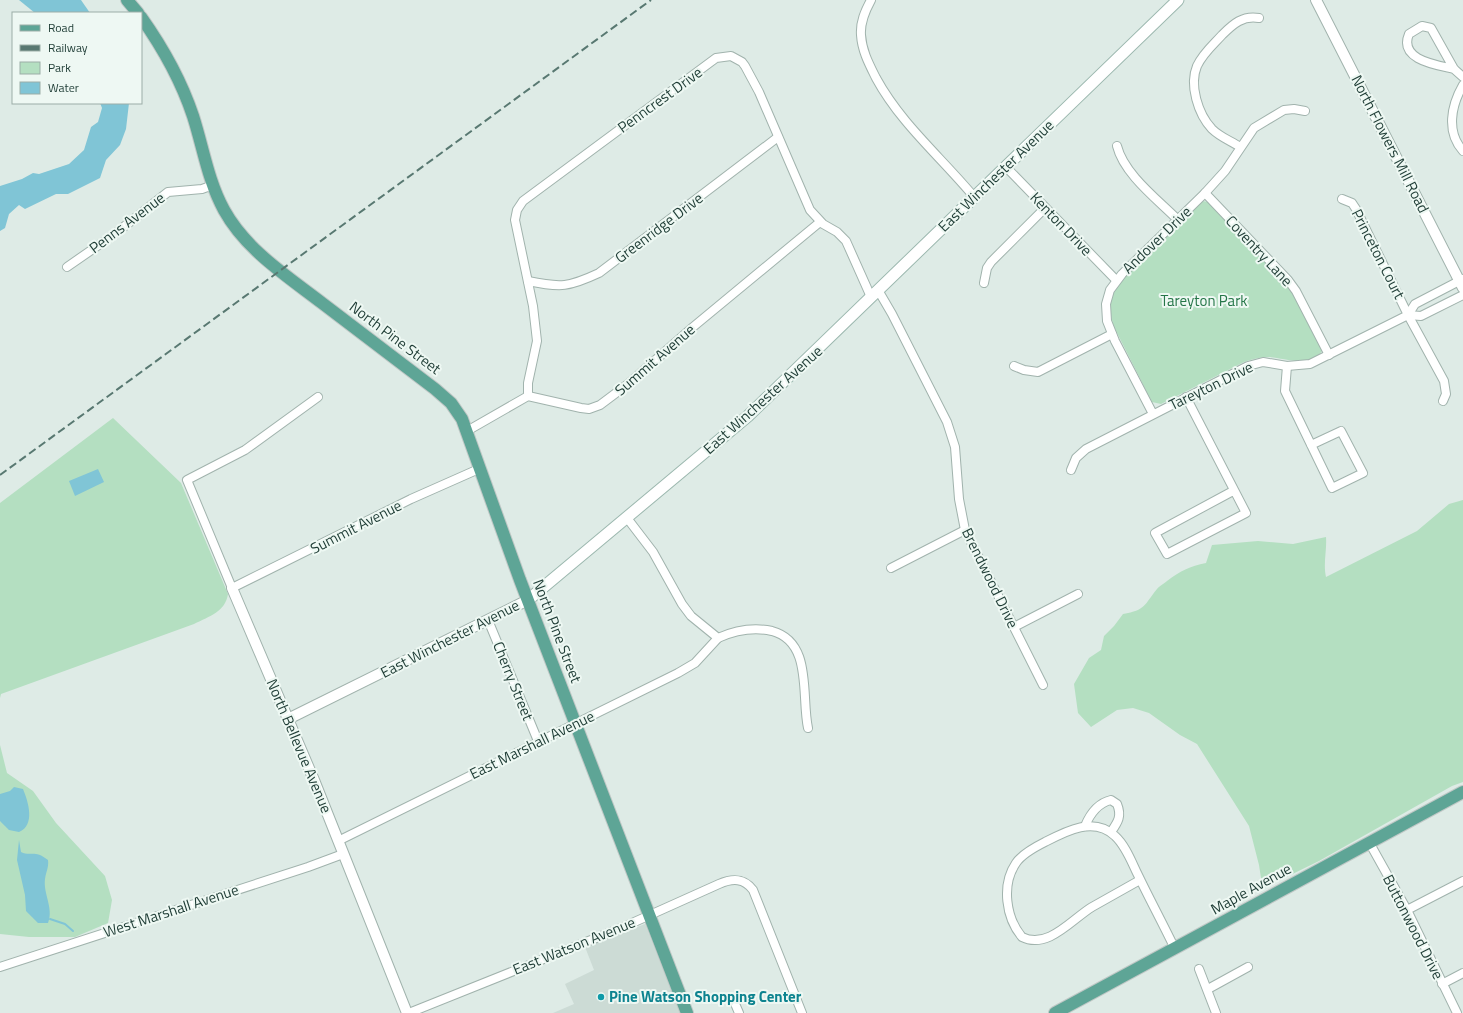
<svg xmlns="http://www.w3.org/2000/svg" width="1463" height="1013" font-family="'Titillium Web',sans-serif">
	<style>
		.built { fill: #ccdbd5 }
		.green { fill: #b4dfc1 }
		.water { fill: #80c5d6 }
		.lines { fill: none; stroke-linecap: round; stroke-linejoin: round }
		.stream { stroke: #80c5d6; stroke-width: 2 }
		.minor-casing { stroke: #a1b3ad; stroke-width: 10 }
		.tertiary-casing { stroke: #a1b3ad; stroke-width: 12 }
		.secondary-casing { stroke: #9cb8af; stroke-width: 13 }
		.primary-casing { stroke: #c0c8c6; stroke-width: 14 }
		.minor { stroke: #fff; stroke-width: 8 }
		.tertiary { stroke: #fff; stroke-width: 10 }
		.secondary { stroke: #fff; stroke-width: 11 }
		.primary { stroke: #5ea596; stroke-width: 12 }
		.rail { stroke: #587871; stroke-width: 2; stroke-dasharray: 8 4; stroke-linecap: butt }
		.culture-dot { fill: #0f9aa8; stroke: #eef8f3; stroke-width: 1.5 }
		.labels { text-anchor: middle; stroke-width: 4; stroke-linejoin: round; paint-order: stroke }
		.street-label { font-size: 15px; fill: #1e3c35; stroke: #eef8f3 }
		.park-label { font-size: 15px; fill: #257648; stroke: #eef8f3 }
		.culture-label { font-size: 15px; font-weight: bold; fill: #0d838f; stroke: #eef8f3; text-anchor: start }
	</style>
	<rect width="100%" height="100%" fill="#deebe6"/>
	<!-- built -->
	<path class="built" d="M645,924L680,1013H553L574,1004L565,984L594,970L585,947Z"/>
	<!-- green -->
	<g class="green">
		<path d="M1202,201L1209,202L1284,280L1297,299L1322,351C1309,369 1285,358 1269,357C1260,357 1252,359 1244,362L1161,404L1152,402L1114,327C1108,309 1110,296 1120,281Z"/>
		<path d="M113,418L181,483L228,594C225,612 210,616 194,624L1,694L0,698V503Z"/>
		<path d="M1463,500V782L1452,786L1319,861L1260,890L1261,878L1259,865L1249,826L1197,744L1180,735L1149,713L1133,708L1117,710L1091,727L1078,713L1074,684L1089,658L1101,650L1104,636L1114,626L1123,614C1146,610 1144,605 1157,589C1159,586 1164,584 1167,581C1180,571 1190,566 1206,563L1212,545L1258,541L1293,544L1326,537C1327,551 1323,563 1326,577L1417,531L1449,504Z"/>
		<path d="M0,745L7,773L33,791L56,823L105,876L112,900L108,923L75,937H29L0,934Z"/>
	</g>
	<!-- water -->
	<g class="water">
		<path d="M19,0H81L90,13H35Z"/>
		<path d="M100,103H129L126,129L120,145L106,160L100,178L68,194H56L25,209L19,205L9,214L5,228L0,231V186L22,179L33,173L39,174L69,164L84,150L91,127L98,122L102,108Z"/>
		<path d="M98,469L104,482L75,496L69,481Z"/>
		<path d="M14,787L23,789C28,801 36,825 19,832L9,830L0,821V794L10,791Z"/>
		<path d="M19,840L21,852C31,857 34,849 48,860C49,867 46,872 45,879C43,894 54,908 48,923H38L26,911L25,895L17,860Z"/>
	</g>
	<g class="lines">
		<!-- stream -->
		<path class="stream" d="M50,919L65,924L73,931"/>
		<defs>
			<g id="minor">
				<path d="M871,0C865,11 860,22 861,35C862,51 869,64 876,78C901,124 941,157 975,198"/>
				<path d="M1454,69C1437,65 1398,60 1409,34L1422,26L1431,28L1454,69L1463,77"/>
				<path d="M1463,85C1451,106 1446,132 1463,151"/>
				<path d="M1117,146C1124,174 1157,199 1177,219"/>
				<path d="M1240,147C1231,141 1220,137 1212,129C1198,114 1189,85 1197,66C1203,53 1213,45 1222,35C1233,24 1243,15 1259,18"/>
				<path d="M1006,167L1116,280"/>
				<path d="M1205,193L1288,280L1296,291L1329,355"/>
				<path d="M1342,199L1352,203L1356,209L1408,315L1444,381L1446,394L1443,401"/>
				<path d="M67,267L116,233L168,192L202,189L213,185"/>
				<path d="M528,281C561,288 569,287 599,273L778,137"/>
				<path d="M984,283L987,268L991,262L1045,208"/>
				<path d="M878,290L892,314L947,422L955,447L959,499L965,530L1043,685"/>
				<path d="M1408,315L1421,316L1463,295"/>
				<path d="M1014,366L1024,370L1038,372L1112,334"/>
				<path d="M1287,366L1285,391L1332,488L1363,473L1341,431L1311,445"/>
				<path d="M528,396V383L537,341L533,306L515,220L517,210L523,201L716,58L731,56L742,62L745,66L759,92L810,210L823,224L837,232L846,241L871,297"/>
				<path d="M318,397L245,450L187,480L232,588L411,499L481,468"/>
				<path d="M1186,397L1246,513L1167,554L1155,533L1233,491"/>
				<path d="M1153,414L1115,341L1107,321L1106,304L1110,290L1122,274L1205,193L1225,171L1254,128L1284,110L1294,109L1305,111"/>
				<path d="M467,431L528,396L581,408L589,409L600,405L628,384L693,327L820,222"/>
				<path d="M1071,470L1076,458L1086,449L1248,366L1263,362L1287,366L1310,364L1408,315L1415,304L1463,279"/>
				<path d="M627,518L653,552L682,604L691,616L718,638C736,630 753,627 772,631C813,642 801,696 808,728"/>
				<path d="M891,568L965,530"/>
				<path d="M488,620L538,741"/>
				<path d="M1014,627L1078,594"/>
				<path d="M1085,826C1090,814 1098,803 1111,800L1117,804C1122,816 1118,822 1111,832"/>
				<path d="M338,841L678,673L695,663L718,638"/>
				<path d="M1369,842L1407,910L1457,1013"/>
				<path d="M1140,880C1124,889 1108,898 1092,907C1072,919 1048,950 1022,937C1006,918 1001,885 1016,863C1022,854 1035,847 1045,842C1066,831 1094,816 1115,836C1126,846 1132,863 1138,875C1150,900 1163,924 1175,949"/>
				<path d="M1407,910L1463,881"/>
				<path d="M0,967L308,867L343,854"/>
				<path d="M1199,969L1216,1013"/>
				<path d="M1442,984L1463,973"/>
				<path d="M1208,989L1248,967"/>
				<path d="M736,1006L739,1013"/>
				<path d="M409,1013L621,928L719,884C733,878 744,878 753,890L802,1013"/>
			</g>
			<g id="tertiary">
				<path d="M1316,0L1463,288"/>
				<path d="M232,588L314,780L407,1013"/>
				<path d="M288,719L528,600"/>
			</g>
			<path id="secondary" d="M528,600L748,416L1178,0"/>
			<g id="primary">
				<path d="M127,0L138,13"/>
				<path d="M141,17C163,48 181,80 193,116C203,147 208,181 224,210C246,250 287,276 322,303C360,332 398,361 435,389L451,403L462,419L520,580L687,1013"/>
				<path d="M1055,1013L1463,792"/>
			</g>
		</defs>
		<!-- minor casing -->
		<use href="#minor" class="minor-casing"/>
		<!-- tertiary casing -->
		<use href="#tertiary" class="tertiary-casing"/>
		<!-- secondary casing -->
		<use href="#secondary" class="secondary-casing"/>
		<!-- primary casing -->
		<use href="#primary" class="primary-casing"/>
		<!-- minor -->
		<use href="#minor" class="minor"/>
		<!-- tertiary -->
		<use href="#tertiary" class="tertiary"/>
		<!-- secondary -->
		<use href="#secondary" class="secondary"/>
		<!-- primary -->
		<use href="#primary" class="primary"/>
		<!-- rail -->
		<path class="rail" d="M0,475L651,0"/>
	</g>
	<!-- markers -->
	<circle class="culture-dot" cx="601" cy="997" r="4"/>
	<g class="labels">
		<!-- street labels -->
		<g class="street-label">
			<text transform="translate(660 100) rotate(-36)" y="5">Penncrest Drive</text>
			<text transform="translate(1390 144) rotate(63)" y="5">North Flowers Mill Road</text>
			<text transform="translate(996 176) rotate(-44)" y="5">East Winchester Avenue</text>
			<text transform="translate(127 223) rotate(-37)" y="5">Penns Avenue</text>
			<text transform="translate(1061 224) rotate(46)" y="5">Kenton Drive</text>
			<text transform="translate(659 228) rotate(-37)" y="5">Greenridge Drive</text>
			<text transform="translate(1157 240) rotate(-44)" y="5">Andover Drive</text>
			<text transform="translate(1259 251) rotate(47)" y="5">Coventry Lane</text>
			<text transform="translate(1378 254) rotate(63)" y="5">Princeton Court</text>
			<text transform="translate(395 338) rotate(37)" y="5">North Pine Street</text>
			<text transform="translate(655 360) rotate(-41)" y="5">Summit Avenue</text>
			<text transform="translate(1211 386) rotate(-26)" y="5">Tareyton Drive</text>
			<text transform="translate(763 400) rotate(-42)" y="5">East Winchester Avenue</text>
			<text transform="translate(356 527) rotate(-27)" y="5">Summit Avenue</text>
			<text transform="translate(990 578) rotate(64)" y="5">Brendwood Drive</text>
			<text transform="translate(557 631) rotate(69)" y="5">North Pine Street</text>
			<text transform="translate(450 639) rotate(-27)" y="5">East Winchester Avenue</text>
			<text transform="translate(513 681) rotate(68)" y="5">Cherry Street</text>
			<text transform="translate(532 745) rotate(-26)" y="5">East Marshall Avenue</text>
			<text transform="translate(299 746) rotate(67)" y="5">North Bellevue Avenue</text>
			<text transform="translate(1251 889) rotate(-29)" y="5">Maple Avenue</text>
			<text transform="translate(171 911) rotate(-18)" y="5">West Marshall Avenue</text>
			<text transform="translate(1413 927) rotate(63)" y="5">Buttonwood Drive</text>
			<text transform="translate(574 946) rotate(-22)" y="5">East Watson Avenue</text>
		</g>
		<!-- park labels -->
		<g class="park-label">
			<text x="1204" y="306">Tareyton Park</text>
		</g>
		<!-- culture labels -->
		<g class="culture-label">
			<text x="609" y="1002">Pine Watson Shopping Center</text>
		</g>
	</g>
	<!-- legend -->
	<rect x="12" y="12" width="130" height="92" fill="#eef8f3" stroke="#9bada7"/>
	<rect x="20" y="25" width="20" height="6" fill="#5ea596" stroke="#9bada7"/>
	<text x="48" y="32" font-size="12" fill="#1e3c35">Road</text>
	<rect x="20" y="45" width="20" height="6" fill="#587871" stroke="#9bada7"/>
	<text x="48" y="52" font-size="12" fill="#1e3c35">Railway</text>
	<rect x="20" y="62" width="20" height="12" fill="#b4dfc1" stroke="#9bada7"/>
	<text x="48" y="72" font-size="12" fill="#1e3c35">Park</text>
	<rect x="20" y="82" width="20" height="12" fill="#80c5d6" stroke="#9bada7"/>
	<text x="48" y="92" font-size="12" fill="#1e3c35">Water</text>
</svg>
